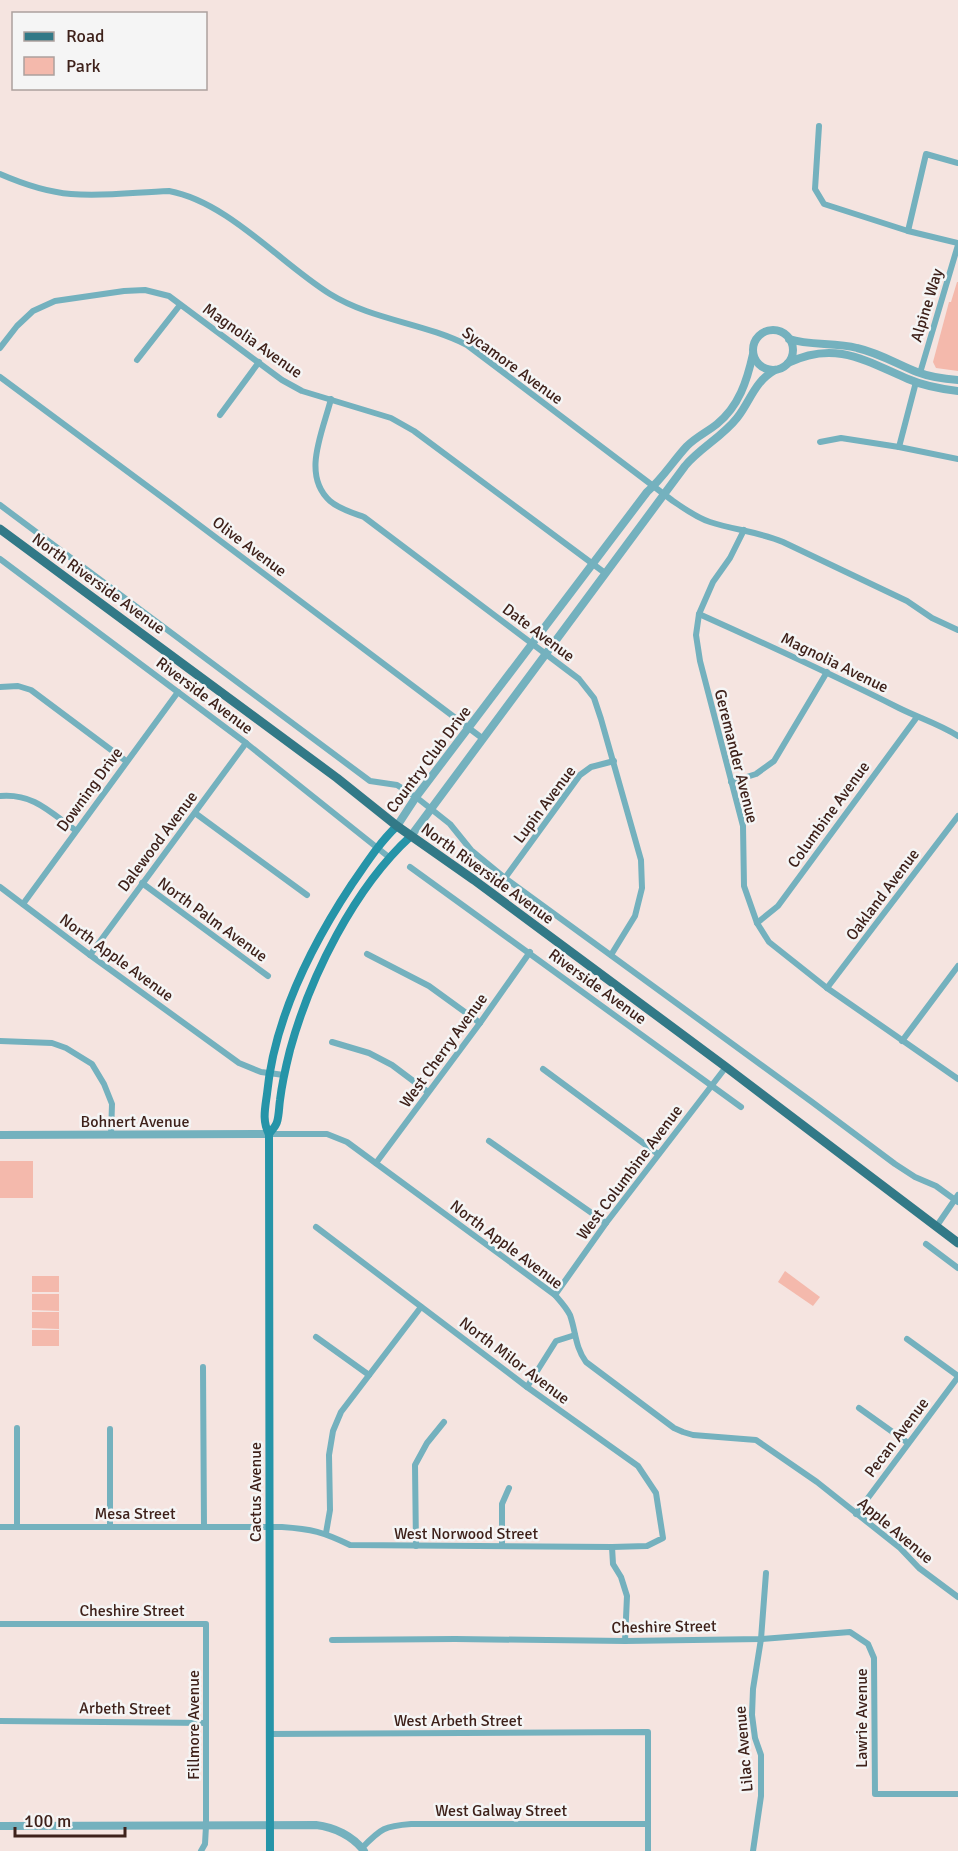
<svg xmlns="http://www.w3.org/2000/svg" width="958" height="1851" font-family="Signika,sans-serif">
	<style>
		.green { fill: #f4b9ac }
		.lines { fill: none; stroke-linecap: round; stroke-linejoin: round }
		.minor { stroke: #74b1be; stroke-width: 6 }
		.tertiary { stroke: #74b1be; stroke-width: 8 }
		.secondary { stroke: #2694a8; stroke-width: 8 }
		.primary { stroke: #327987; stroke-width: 9 }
		.labels { text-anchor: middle; stroke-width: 5; stroke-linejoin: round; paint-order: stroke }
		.street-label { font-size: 16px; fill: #3e211a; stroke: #f5f5f5 }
	</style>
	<rect width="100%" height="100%" fill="#f5e4e0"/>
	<!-- green -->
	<g class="green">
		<path d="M957,282H958V371L936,368L933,362L949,302H951Z"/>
		<rect x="0" y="1161" width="33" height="37"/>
		<path d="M785,1271L820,1297L813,1306L778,1282Z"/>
		<rect x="32" y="1276" width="27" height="16"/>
		<path d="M32,1294H59V1311L32,1310Z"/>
		<path d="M32,1312H59V1329L32,1328Z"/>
		<rect x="32" y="1330" width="27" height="16"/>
	</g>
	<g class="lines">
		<!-- minor -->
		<g class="minor">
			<path d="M819,126L815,189L824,204L908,231L958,243"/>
			<path d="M0,174C23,184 46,192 71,194C104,197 137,192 169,191C228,202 280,263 330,294C372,320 424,323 467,345L673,501C685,509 697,518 710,522C734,530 760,532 783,542L907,601L932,618L958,630"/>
			<path d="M908,231L926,154L958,163"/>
			<path d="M0,348L17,326L33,311L55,301L124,291L145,290L169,296L282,380L302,391L391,418L414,431L605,573"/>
			<path d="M137,360L180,305"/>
			<path d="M920,373L958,245"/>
			<path d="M0,377L178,509L482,738"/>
			<path d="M331,399C323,431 301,475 330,501C339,509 353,513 364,517L579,679L594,698L601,719L641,860L642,888L635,916L611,955"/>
			<path d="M220,415L259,362"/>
			<path d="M820,442L841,438L899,447L958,459"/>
			<path d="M899,447L916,382"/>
			<path d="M0,505L370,781L397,785L416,797L450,824L471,850L505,878L812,1102L895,1164L915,1177L936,1186L958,1202"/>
			<path d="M744,530L730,558L713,582L699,614L696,635L700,661L743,826L744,886L757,923L769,942L827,988L958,1079"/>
			<path d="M0,559L246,743L390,858"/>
			<path d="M699,614C766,644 833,675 899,708C919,718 939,724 958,736"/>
			<path d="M0,687L18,686L31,690L126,761"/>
			<path d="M731,782L756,774L774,761L827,672"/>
			<path d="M0,796C33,793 50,812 75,830"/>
			<path d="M195,813L307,895"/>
			<path d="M410,867L741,1107"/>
			<path d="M505,878L580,775L591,767L614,761"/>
			<path d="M142,883L268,976"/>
			<path d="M0,887L90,955L239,1063L261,1072L284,1075"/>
			<path d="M23,904L178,692"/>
			<path d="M757,923L778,906L917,717"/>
			<path d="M367,954L429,986L480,1023"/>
			<path d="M90,955L246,743"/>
			<path d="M827,988L958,816"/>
			<path d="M0,1041L52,1043L66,1048L92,1064L104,1084L112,1104L111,1135"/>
			<path d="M902,1041L958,966"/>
			<path d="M332,1042L369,1053L392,1065L428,1092"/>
			<path d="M543,1069L658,1154"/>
			<path d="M269,1134H327L347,1142L555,1295C561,1302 566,1307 570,1315C576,1332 575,1347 586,1362L674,1428L683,1432L693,1435L756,1440L817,1482L900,1548L919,1568L958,1597"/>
			<path d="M489,1141L606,1223"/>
			<path d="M376,1163L480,1023L530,952"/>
			<path d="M936,1227L958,1195"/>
			<path d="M926,1244L958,1268"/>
			<path d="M555,1295L606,1223L726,1067"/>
			<path d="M316,1337L369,1375"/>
			<path d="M907,1339L958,1376"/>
			<path d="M203,1367L204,1527"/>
			<path d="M527,1387L556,1341L575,1335"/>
			<path d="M859,1408L908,1443"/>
			<path d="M17,1428V1527"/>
			<path d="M110,1429V1527"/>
			<path d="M856,1514L958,1377"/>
			<path d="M0,1527H282C312,1529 323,1532 350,1545L612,1547L647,1546L663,1538L656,1493L638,1466L527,1387L316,1227"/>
			<path d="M326,1533L330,1510L329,1455L333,1431L341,1412L421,1307"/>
			<path d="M416,1546L415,1465L427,1443L444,1422"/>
			<path d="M502,1546V1504L509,1488"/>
			<path d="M612,1547L613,1564L621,1577L627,1596L625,1641"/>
			<path d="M0,1624H206V1826L205,1844L201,1851"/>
			<path d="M332,1640L455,1639L625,1641L761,1639L850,1632L868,1644L874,1658L875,1794H958"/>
			<path d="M0,1721L206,1723"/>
			<path d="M269,1734L648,1732V1851"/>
			<path d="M362,1848C381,1828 385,1826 411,1824H648"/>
			<path d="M753,1851L761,1796V1755L755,1738L752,1715L753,1689L761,1639L766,1573"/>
		</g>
		<!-- tertiary -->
		<g class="tertiary">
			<circle cx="773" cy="350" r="20"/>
			<path d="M789,339C810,346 835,342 857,348C879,353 897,364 917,372C930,377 944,379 958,380"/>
			<path d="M788,363C835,340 866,361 908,379C924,386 941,389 958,391"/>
			<path d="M397,826L416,797L647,492C663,478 673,461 687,446C696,437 707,432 717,424C739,406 747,381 753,354"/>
			<path d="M411,836L685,466C700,448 722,437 737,418C751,400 754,382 775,370"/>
			<path d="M0,1135L269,1134"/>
			<path d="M0,1826L316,1825C334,1827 353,1836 364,1851"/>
		</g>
		<!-- secondary -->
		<g class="secondary">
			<path d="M269,1134C272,1130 276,1126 277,1122C279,1116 279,1107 280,1100C282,1083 286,1066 290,1050C310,977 354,888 411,836"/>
			<path d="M270,1851L269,1134C262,1121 265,1109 267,1094C274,1019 311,946 352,884C366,864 379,843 397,826"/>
		</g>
		<!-- primary -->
		<path class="primary" d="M0,529L337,778L397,826L474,880L726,1067L958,1243"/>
	</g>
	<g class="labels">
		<!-- street labels -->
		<g class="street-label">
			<text transform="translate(926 305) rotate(-73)" y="6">Alpine Way</text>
			<text transform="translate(253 340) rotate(35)" y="6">Magnolia Avenue</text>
			<text transform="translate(513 365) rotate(36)" y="6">Sycamore Avenue</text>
			<text transform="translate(250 546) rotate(37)" y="6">Olive Avenue</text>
			<text transform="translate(99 583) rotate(36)" y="6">North Riverside Avenue</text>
			<text transform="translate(539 632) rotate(37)" y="6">Date Avenue</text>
			<text transform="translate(835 662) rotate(26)" y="6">Magnolia Avenue</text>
			<text transform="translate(205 695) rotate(37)" y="6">Riverside Avenue</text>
			<text transform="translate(737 756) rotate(76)" y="6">Geremander Avenue</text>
			<text transform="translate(428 759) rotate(-53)" y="6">Country Club Drive</text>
			<text transform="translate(89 789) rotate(-54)" y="6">Downing Drive</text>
			<text transform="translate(544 804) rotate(-53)" y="6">Lupin Avenue</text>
			<text transform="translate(828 814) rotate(-54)" y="6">Columbine Avenue</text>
			<text transform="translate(157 841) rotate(-53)" y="6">Dalewood Avenue</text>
			<text transform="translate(488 873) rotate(36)" y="6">North Riverside Avenue</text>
			<text transform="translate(882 894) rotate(-53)" y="6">Oakland Avenue</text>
			<text transform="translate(213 919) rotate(36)" y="6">North Palm Avenue</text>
			<text transform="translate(117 957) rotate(36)" y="6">North Apple Avenue</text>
			<text transform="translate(598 986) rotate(36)" y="6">Riverside Avenue</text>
			<text transform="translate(443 1050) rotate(-54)" y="6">West Cherry Avenue</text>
			<text x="135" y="1127">Bohnert Avenue</text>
			<text transform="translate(629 1172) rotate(-53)" y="6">West Columbine Avenue</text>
			<text transform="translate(507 1244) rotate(37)" y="6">North Apple Avenue</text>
			<text transform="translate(515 1360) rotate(37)" y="6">North Milor Avenue</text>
			<text transform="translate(896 1437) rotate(-53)" y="6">Pecan Avenue</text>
			<text transform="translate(255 1492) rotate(-90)" y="6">Cactus Avenue</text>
			<text x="135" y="1519">Mesa Street</text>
			<text transform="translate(896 1530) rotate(40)" y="6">Apple Avenue</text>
			<text x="466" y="1539">West Norwood Street</text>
			<text x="132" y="1616">Cheshire Street</text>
			<text transform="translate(664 1626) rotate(-1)" y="6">Cheshire Street</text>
			<text transform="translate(125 1708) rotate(1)" y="6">Arbeth Street</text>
			<text transform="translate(861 1718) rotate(-90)" y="6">Lawrie Avenue</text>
			<text x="458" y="1726">West Arbeth Street</text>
			<text transform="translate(193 1725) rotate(-90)" y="6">Fillmore Avenue</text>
			<text transform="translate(743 1749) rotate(-95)" y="6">Lilac Avenue</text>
			<text x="501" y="1816">West Galway Street</text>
		</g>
	</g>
	<!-- legend -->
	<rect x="12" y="12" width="195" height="78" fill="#f5f5f5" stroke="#aca09d" stroke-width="1.5"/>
	<rect x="24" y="32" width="30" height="9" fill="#327987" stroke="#aca09d" stroke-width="1.5"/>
	<text x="66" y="42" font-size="18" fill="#3e211a">Road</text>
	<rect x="24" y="57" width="30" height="18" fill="#f4b9ac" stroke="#aca09d" stroke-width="1.5"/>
	<text x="66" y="72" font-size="18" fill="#3e211a">Park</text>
	<!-- scale -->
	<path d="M15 1827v9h110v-9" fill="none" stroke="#3e211a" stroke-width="3"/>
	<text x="24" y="1827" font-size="18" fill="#3e211a" stroke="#f5f5f5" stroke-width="4.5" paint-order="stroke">100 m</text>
</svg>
